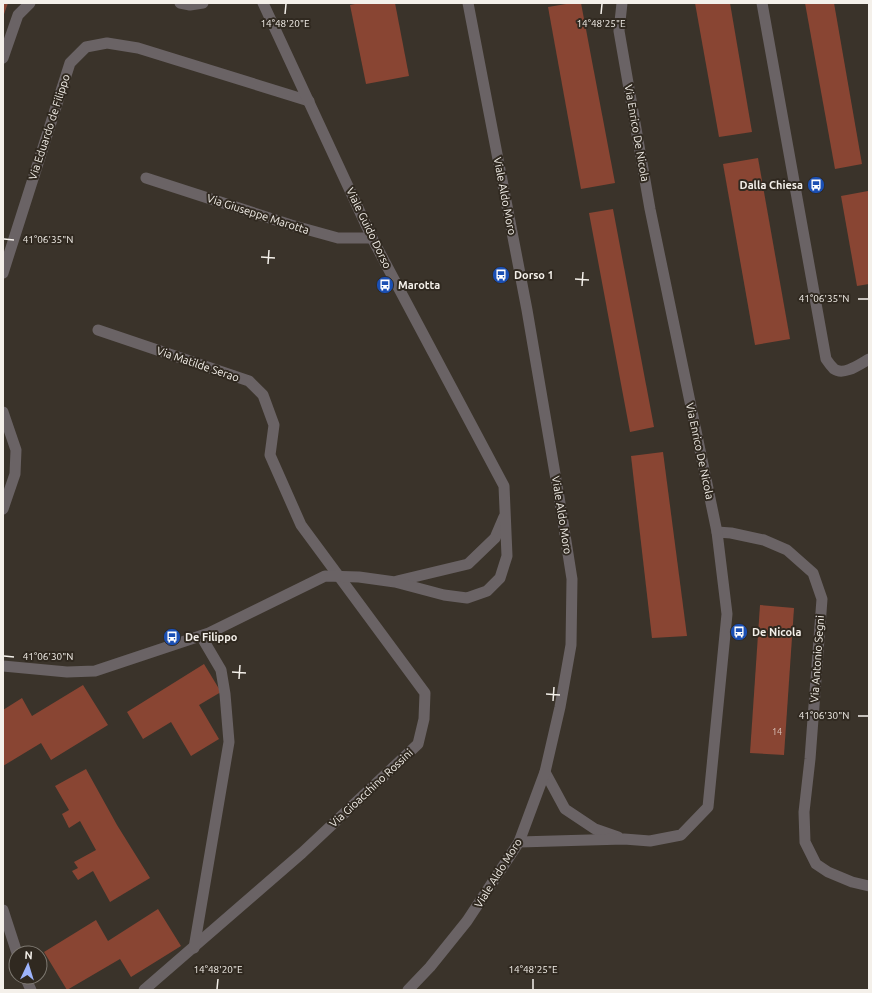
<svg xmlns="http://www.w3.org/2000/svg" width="872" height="993" font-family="Ubuntu,sans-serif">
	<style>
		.building { fill: #894533 }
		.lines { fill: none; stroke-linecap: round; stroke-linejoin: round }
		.minor { stroke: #6a6365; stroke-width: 11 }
		.tertiary { stroke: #6a6365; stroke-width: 11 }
		.ticks { fill: none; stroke: #f4f0ea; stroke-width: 1.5 }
		.labels { text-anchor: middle; stroke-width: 4; stroke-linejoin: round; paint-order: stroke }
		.number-label { font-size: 9px; fill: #d9c5bc }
		.street-label { font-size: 11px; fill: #f4f0ea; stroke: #302920 }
		.poi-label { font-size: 11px; font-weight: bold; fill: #f4f0ea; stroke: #302920; text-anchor: start }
		.ticks-label { font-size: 10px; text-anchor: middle; fill: #f4f0ea; stroke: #302920; stroke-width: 4; stroke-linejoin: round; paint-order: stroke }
	</style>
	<rect width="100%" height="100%" fill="#3a332a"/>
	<!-- building -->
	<g class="building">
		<path d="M3,3H8L3,17Z"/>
		<path d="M360,3H395L409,76L366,84L350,5Z"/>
		<path d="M572,3H581L615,183L581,189L548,7Z"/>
		<path d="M695,3H730L752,132L719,137Z"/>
		<path d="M805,3H834L862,164L835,169Z"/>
		<path d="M758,158L790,339L755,345L723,164Z"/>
		<path d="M868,191L869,284L857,286L841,196Z"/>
		<path d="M613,209L654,427L630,432L589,213Z"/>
		<path d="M663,452L687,636L652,638L631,456Z"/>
		<path d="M760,605L794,608L784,755L750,753Z"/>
		<path d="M204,664L221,692L199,705L219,739L191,756L171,722L143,739L127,712Z"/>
		<path d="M83,685L108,725L51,760L41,743L3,766V710L22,698L32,716Z"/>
		<path d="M86,769L117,825L150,878L110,902L93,871L78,880L72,871L78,868L74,862L96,850L80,821L69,828L62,814L69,810L55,786Z"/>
		<path d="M158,909L181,946L131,977L120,959L67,990L44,952L96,920L108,941Z"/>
	</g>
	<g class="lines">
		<!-- minor -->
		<g class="minor">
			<path d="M180,3L190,5L203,3"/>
			<path d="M762,3L826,359C828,362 831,366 834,369C844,376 860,364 869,359"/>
			<path d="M3,58L18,15L30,3"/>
			<path d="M146,178L291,225L338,238H372"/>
			<path d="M3,273L70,63L86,47L107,43L138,48L309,101"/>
			<path d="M98,330L249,381L263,395L274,425L270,455L301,525L425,693L424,719L418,744L302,853L144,990"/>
			<path d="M3,412L16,450L15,474L3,509"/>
			<path d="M717,532L731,533L764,540L787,550L813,573L822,599L810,759L804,812L805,842L816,864L828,872L852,882L869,886"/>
			<path d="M397,581L468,564L495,538L504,517"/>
			<path d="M3,666L67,672L95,671L209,633L325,576L359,577L395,582L444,595L467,598L487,591L500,578L507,556L504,486L372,238L263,3"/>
			<path d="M545,772L565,809L595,829L618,837"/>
			<path d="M519,842L624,839L650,841L681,835L708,807L727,614L717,532L650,209L619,31L622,3"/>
			<path d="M3,910L17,953"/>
			<path d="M194,948L229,742L225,694L221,670L201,636"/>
			<path d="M25,977L31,990"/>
		</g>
		<!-- tertiary -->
		<path class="tertiary" d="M408,990L430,967L467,921L519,842L545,772L560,707L571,645L572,579L559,497L527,310L468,3"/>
	</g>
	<!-- ticks -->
	<path class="ticks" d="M285,14L286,4M601,14L602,4M4,239L14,240M261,257L275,258M268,264L269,250M575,279L589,280M582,286L583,272M858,299H868M4,656L14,657M232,672L246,673M239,679L240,665M546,694L560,695M553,701L554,687M858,716H868M217,989L218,979M533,989V979"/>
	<!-- icons -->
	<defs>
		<symbol id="bus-disc" viewBox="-11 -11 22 22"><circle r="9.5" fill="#1a4fb4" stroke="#302920"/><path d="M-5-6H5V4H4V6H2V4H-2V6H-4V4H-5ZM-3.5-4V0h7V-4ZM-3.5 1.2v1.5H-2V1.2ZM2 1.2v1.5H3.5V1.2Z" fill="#fff"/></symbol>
	</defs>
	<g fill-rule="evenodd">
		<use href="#bus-disc" x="806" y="175" width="20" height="20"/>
		<use href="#bus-disc" x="491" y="265" width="20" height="20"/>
		<use href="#bus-disc" x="375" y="275" width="20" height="20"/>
		<use href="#bus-disc" x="729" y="622" width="20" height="20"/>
		<use href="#bus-disc" x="162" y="627" width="20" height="20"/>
	</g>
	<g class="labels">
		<!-- number labels -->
		<g class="number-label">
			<text x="777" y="735">14</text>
		</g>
		<!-- street labels -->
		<g class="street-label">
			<text transform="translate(49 127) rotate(-72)" y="4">Via Eduardo de Filippo</text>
			<text transform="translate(637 133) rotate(80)" y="4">Via Enrico De Nicola</text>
			<text transform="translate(505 196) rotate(79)" y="4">Viale Aldo Moro</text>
			<text transform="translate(258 214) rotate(18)" y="4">Via Giuseppe Marotta</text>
			<text transform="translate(369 228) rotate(64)" y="4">Viale Guido Dorso</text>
			<text transform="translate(198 364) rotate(19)" y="4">Via Matilde Serao</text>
			<text transform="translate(700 451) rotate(78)" y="4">Via Enrico De Nicola</text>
			<text transform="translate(562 515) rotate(81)" y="4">Viale Aldo Moro</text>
			<text transform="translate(817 659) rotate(-86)" y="4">Via Antonio Segni</text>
			<text transform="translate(371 788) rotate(-43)" y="4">Via Gioacchino Rossini</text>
			<text transform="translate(498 873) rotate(-58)" y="4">Viale Aldo Moro</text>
		</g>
		<!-- poi labels -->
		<g class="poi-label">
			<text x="803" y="189" text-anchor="end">Dalla Chiesa</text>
			<text x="514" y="279">Dorso 1</text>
			<text x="398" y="289">Marotta</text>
			<text x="752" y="636">De Nicola</text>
			<text x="185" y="641">De Filippo</text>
		</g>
	</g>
	<g class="ticks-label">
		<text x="285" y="27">14°48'20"E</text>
		<text x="601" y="27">14°48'25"E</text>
		<text x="48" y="243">41°06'35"N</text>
		<text x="824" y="302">41°06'35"N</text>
		<text x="48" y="660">41°06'30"N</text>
		<text x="824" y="719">41°06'30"N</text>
		<text x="218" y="973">14°48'20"E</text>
		<text x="533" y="973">14°48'25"E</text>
	</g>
	<!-- border -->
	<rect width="872" height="993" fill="none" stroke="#f4f0ea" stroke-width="8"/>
	<!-- north arrow -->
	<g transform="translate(28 965) rotate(4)"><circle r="19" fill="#302920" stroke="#7e7971"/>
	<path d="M0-3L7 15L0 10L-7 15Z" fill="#9db4fd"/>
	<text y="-6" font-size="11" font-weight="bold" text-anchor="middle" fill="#f4f0ea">N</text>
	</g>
</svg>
